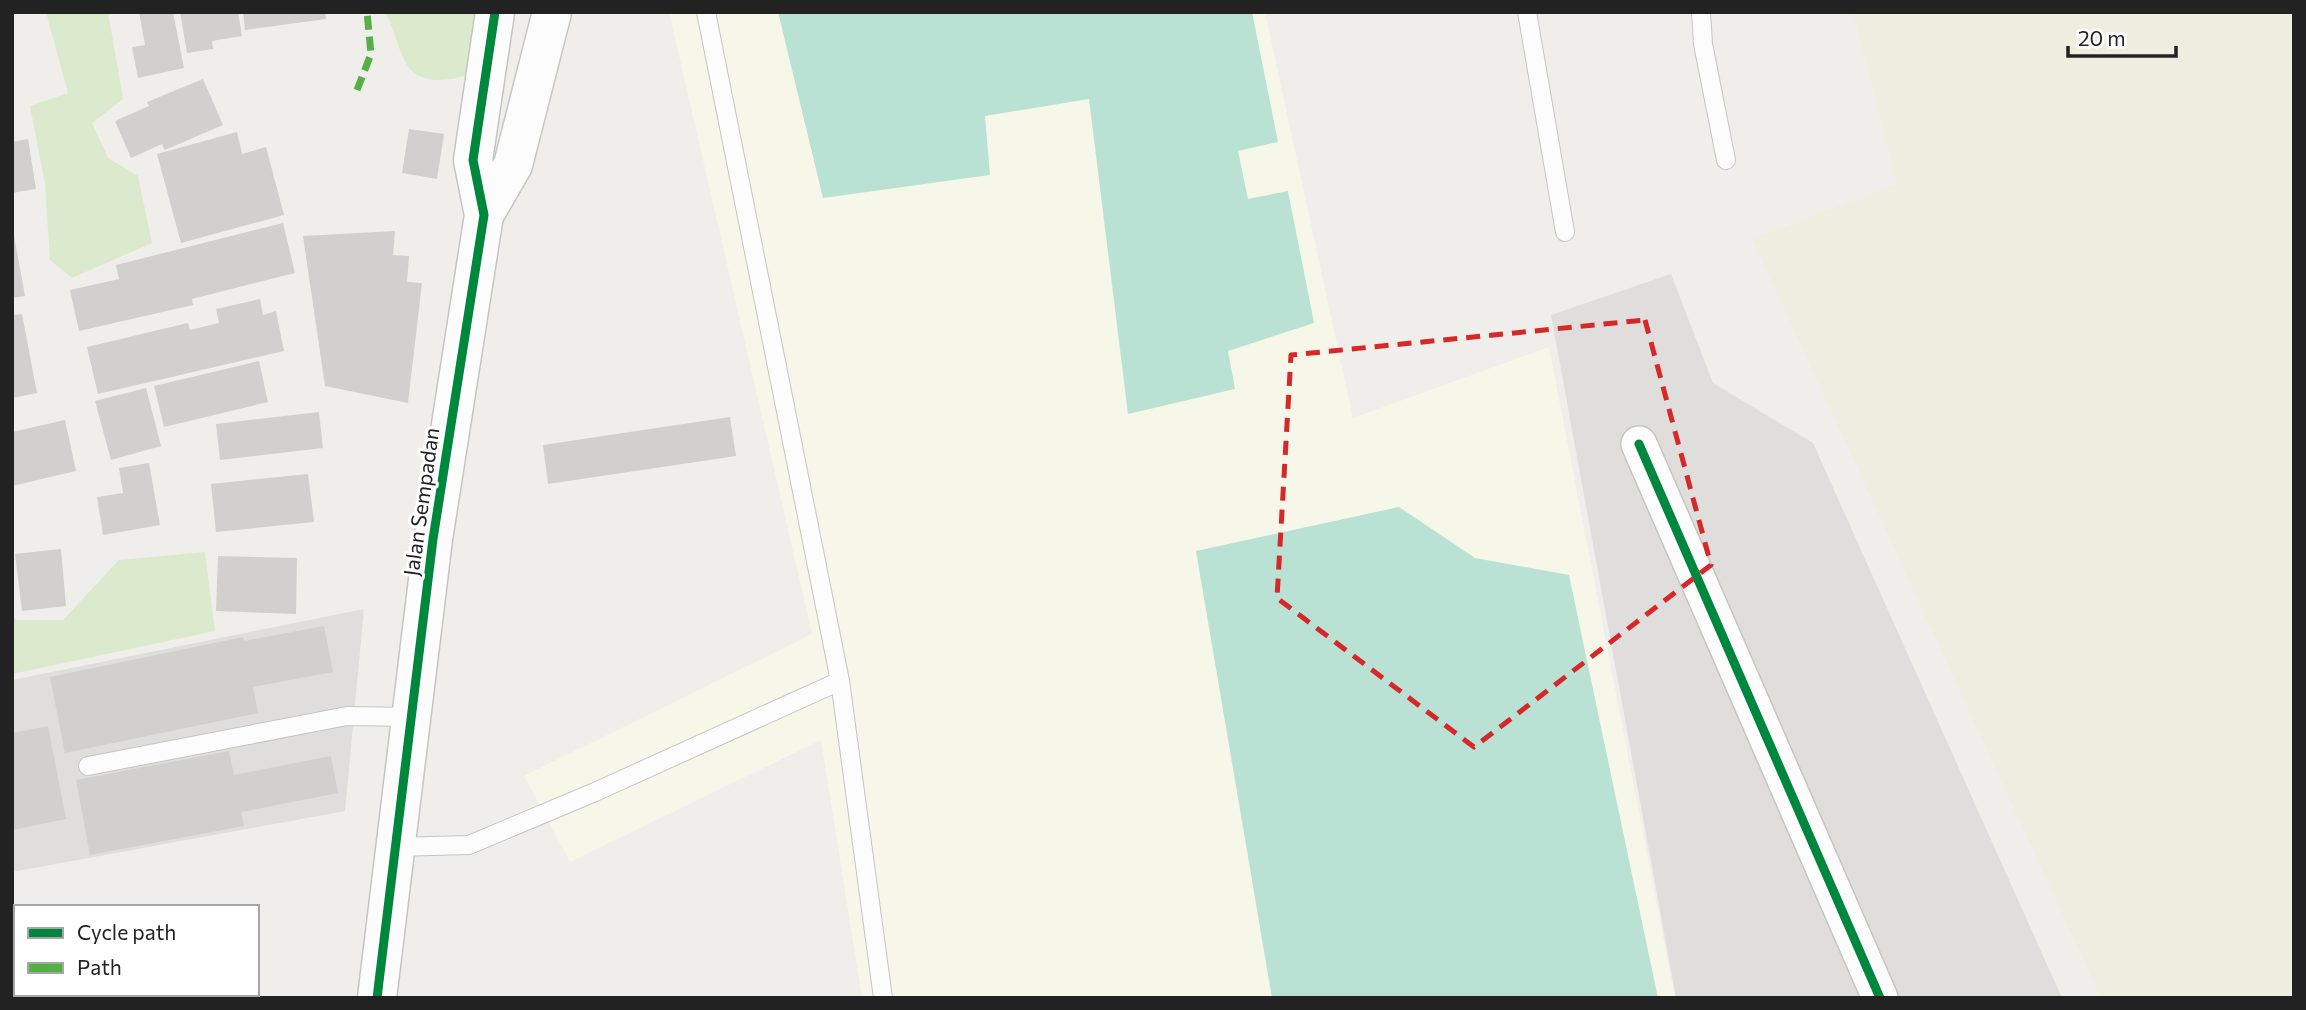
<svg xmlns="http://www.w3.org/2000/svg" width="2306" height="1010" font-family="Commissioner,sans-serif">
	<style>
		.residential { fill: #dfdedc }
		.education { fill: #f6f6e9 }
		.farmland { fill: #edeee0 }
		.grass { fill: #dbeacd }
		.pitch { fill: #bae2d4 }
		.building { fill: #d2d0ce }
		.lines { fill: none; stroke-linecap: round; stroke-linejoin: round }
		.service-casing { stroke: #c5c5c3; stroke-width: 20 }
		.minor-casing { stroke: #c5c5c3; stroke-width: 38 }
		.tertiary-casing { stroke: #c5c5c3; stroke-width: 41 }
		.service { stroke: #fdfcfc; stroke-width: 18 }
		.minor { stroke: #fdfcfc; stroke-width: 35 }
		.tertiary { stroke: #fdfcfc; stroke-width: 38 }
		.quiet { stroke: #55b145; stroke-width: 7; stroke-dasharray: 14 7; stroke-linecap: butt }
		.cycleway-casing { stroke: #fff; stroke-width: 13 }
		.cycleway { stroke: #00873e; stroke-width: 9 }
		.marked { fill: none; stroke: #d62828; stroke-width: 5; stroke-dasharray: 14 9; stroke-linejoin: round }
		.labels { text-anchor: middle; stroke-width: 6; stroke-linejoin: round; paint-order: stroke }
		.street-label { font-size: 21px; fill: #222; stroke: #fff }
	</style>
	<rect width="100%" height="100%" fill="#efeeeb"/>
	<!-- residential -->
	<g class="residential">
		<path d="M1671,274L1713,383L1813,443L2062,998H1676L1551,315Z"/>
		<path d="M364,609L345,811L12,872V680Z"/>
	</g>
	<!-- education -->
	<path class="education" d="M669,12H1265L1353,418L1549,347L1675,998H862L821,740L570,862L524,776L812,634Z"/>
	<!-- farmland -->
	<path class="farmland" d="M1853,12H2294V998H2101L1752,239L1897,184Z"/>
	<!-- grass -->
	<g class="grass">
		<path d="M46,12H108L123,99L92,123L108,158L138,176L152,243L72,278L50,260L45,184L30,106L68,93Z"/>
		<path d="M478,12L471,71C460,79 453,79 439,80C398,81 402,40 385,13Z"/>
		<path d="M205,552L215,631L12,674V613L16,620H63L119,560Z"/>
	</g>
	<!-- pitch -->
	<g class="pitch">
		<path d="M778,12H1252L1278,142L1238,151L1248,199L1288,191L1314,323L1228,351L1235,389L1128,414L1089,99L985,116L990,175L823,198Z"/>
		<path d="M1399,507L1475,558L1569,575L1658,998H1272L1196,551Z"/>
	</g>
	<!-- building -->
	<g class="building">
		<path d="M139,12H173L184,68L138,78L132,47L145,45Z"/>
		<path d="M180,12H238L242,36L212,41L213,49L187,53Z"/>
		<path d="M243,12H325L326,19L245,30Z"/>
		<path d="M203,79L223,125L165,150L162,144L131,158L115,121L149,106L147,102Z"/>
		<path d="M409,129L444,134L437,179L402,173Z"/>
		<path d="M237,132L242,154L266,147L284,215L181,243L157,154Z"/>
		<path d="M28,139L36,189L12,193V142Z"/>
		<path d="M283,223L295,273L192,299L193,305L79,331L70,290L119,279L116,265Z"/>
		<path d="M12,224L25,296L12,298Z"/>
		<path d="M395,231L393,255L409,256L407,282L422,283L408,403L325,386L303,236Z"/>
		<path d="M260,299L263,315L276,311L284,351L98,394L87,347L188,323L190,330L219,323L216,309Z"/>
		<path d="M22,314L37,393L12,398V315Z"/>
		<path d="M259,361L268,402L164,427L154,386Z"/>
		<path d="M146,388L161,446L111,460L95,401Z"/>
		<path d="M319,412L323,448L220,460L216,424Z"/>
		<path d="M730,417L736,456L548,484L543,445Z"/>
		<path d="M65,420L76,471L12,486V432Z"/>
		<path d="M149,463L160,525L103,535L97,497L123,493L119,468Z"/>
		<path d="M308,474L314,522L216,532L211,484Z"/>
		<path d="M61,549L66,606L22,611L15,554Z"/>
		<path d="M218,556L297,558L296,614L216,611Z"/>
		<path d="M324,626L333,672L253,687L258,713L65,753L50,677L243,637L244,641Z"/>
		<path d="M48,726L66,819L12,830V733Z"/>
		<path d="M229,751L234,775L331,756L338,793L241,812L244,826L90,855L76,780Z"/>
	</g>
	<g class="lines">
		<defs>
			<g id="service">
				<path d="M706,12L840,681L883,998"/>
				<path d="M1527,12L1565,232"/>
				<path d="M1701,12L1703,44L1726,160"/>
				<path d="M88,766L347,716L411,717"/>
				<path d="M395,847L469,845L595,792L840,681"/>
			</g>
			<g id="minor">
				<path d="M1639,444L1880,998"/>
				<path d="M12,998L50,995L127,998"/>
			</g>
			<g id="tertiary">
				<path d="M484,215L513,165L552,12"/>
				<path d="M377,998L433,539L484,215L473,160L495,12"/>
			</g>
		</defs>
		<!-- service casing -->
		<use href="#service" class="service-casing"/>
		<!-- minor casing -->
		<use href="#minor" class="minor-casing"/>
		<!-- tertiary casing -->
		<use href="#tertiary" class="tertiary-casing"/>
		<!-- service -->
		<use href="#service" class="service"/>
		<!-- minor -->
		<use href="#minor" class="minor"/>
		<!-- tertiary -->
		<use href="#tertiary" class="tertiary"/>
		<!-- quiet -->
		<path class="quiet" d="M357,90L371,54L367,12"/>
		<defs>
			<g id="cycleway">
				<path d="M1639,444L1880,998"/>
				<path d="M12,998L50,995L127,998"/>
				<path d="M377,998L433,539L484,215L473,160L495,12"/>
			</g>
		</defs>
		<!-- cycleway casing -->
		<use href="#cycleway" class="cycleway-casing"/>
		<!-- cycleway -->
		<use href="#cycleway" class="cycleway"/>
	</g>
	<!-- marked area -->
	<path class="marked" d="M1645,320L1711,565L1474,747L1277,598L1291,355Z"/>
	<g class="labels">
		<!-- street labels -->
		<g class="street-label">
			<text transform="translate(422 502) rotate(-82)" y="7">Jalan Sempadan</text>
		</g>
	</g>
	<!-- border -->
	<rect width="2306" height="1010" fill="none" stroke="#222222" stroke-width="28"/>
	<!-- legend -->
	<rect x="14" y="905" width="245" height="91" fill="#ffffff" stroke="#a7a7a7" stroke-width="2"/>
	<rect x="28" y="928" width="35" height="10" fill="#00873e" stroke="#a7a7a7" stroke-width="2"/>
	<text x="77" y="940" font-size="21" fill="#222222">Cycle path</text>
	<rect x="28" y="963" width="35" height="10" fill="#55b145" stroke="#a7a7a7" stroke-width="2"/>
	<text x="77" y="975" font-size="21" fill="#222222">Path</text>
	<!-- scale -->
	<path d="M2068 46v10h108v-10" fill="none" stroke="#222222" stroke-width="3.5"/>
	<text x="2078" y="46" font-size="21" fill="#222222" stroke="#ffffff" stroke-width="5" paint-order="stroke">20 m</text>
</svg>
